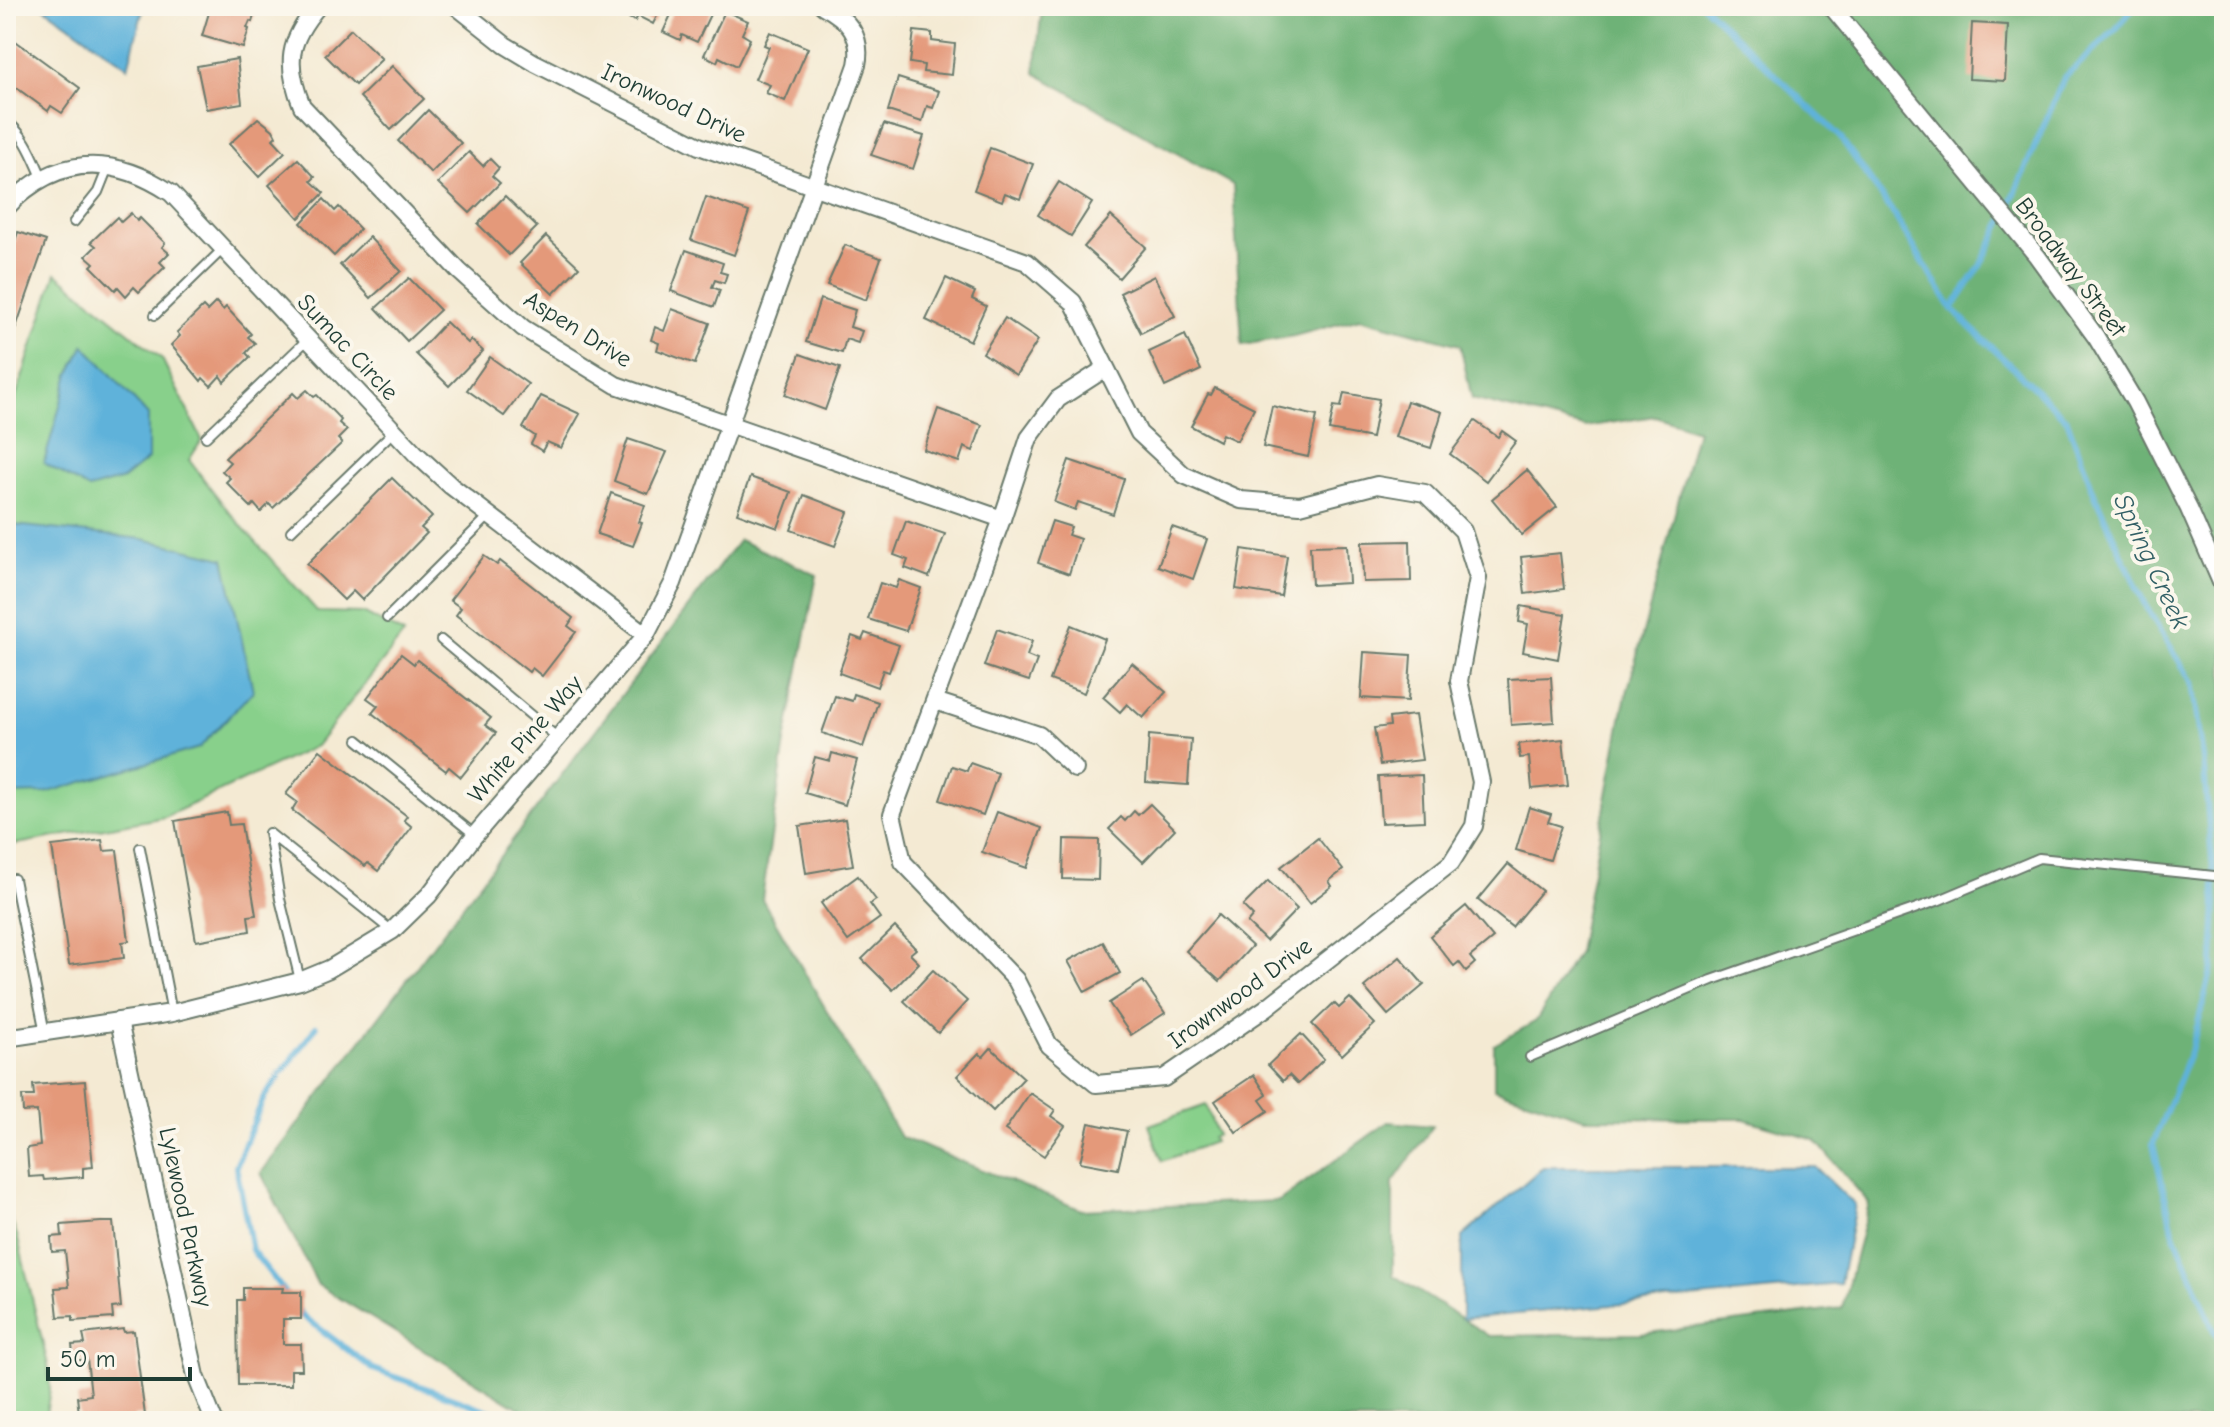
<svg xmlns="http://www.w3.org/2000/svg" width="2230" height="1427" font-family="'Comic Neue',sans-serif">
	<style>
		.green { fill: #88d08b; stroke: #548660; stroke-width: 2 }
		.forest { fill: #6eb277; stroke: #467856; stroke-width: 2 }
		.water { fill: #5fb2da; stroke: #3f7887; stroke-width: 2 }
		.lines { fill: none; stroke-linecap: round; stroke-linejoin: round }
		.stream { stroke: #5fb2da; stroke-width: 6 }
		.building { fill: #e4997a }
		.lane-casing { stroke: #6a7a6c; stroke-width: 12 }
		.street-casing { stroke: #6a7a6c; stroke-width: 20 }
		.lane { stroke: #fff; stroke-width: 8 }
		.street { stroke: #fff; stroke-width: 16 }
		.labels { text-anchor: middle; stroke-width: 8; stroke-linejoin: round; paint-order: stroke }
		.street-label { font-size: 24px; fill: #1f3d34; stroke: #fbf7ec }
		.water-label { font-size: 26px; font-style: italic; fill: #326066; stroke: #fbf7ec }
	</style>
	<rect width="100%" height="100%" fill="#fbf7ec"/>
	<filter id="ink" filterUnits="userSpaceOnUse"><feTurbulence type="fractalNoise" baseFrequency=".0125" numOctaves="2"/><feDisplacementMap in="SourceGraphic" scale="16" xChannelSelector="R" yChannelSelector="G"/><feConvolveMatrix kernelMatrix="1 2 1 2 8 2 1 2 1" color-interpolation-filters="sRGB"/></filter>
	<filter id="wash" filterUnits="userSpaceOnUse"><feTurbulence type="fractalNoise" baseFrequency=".006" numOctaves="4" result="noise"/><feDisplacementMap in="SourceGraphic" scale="32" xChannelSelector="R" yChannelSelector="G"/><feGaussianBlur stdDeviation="1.8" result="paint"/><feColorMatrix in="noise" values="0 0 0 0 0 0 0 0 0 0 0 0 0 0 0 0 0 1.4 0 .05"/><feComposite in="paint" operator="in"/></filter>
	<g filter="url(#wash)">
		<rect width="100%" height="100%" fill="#f4ead3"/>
		<!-- green -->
		<g class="green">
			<path d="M56,273L162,359L202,440L189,460L230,513L318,612L363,613L404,634L316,746L165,817L6,846V427Z"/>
			<path d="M1206,1105L1217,1135L1212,1138L1214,1142L1162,1161L1149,1125Z"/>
			<path d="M6,1206L17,1235L48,1365L50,1389L45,1421H6Z"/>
		</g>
		<!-- forest -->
		<path class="forest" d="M1042,6H2224V1421H540L318,1285L261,1173L739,540L817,575L785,742L762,899L900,1137L1082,1210L1279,1201L1388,1122L1433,1126L1393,1182V1275L1489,1336L1641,1334L1842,1308L1869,1203L1815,1140L1744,1119L1585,1118L1494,1089V1045L1536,1021L1578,952L1623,708L1697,430L1655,416L1584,427L1472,399L1460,345L1360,318L1294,336L1242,345L1233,185L1035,73Z"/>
		<!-- water -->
		<g class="water">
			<path d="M42,6H144L128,67Z"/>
			<path d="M84,345L148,415V459L123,479L89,489L44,463L68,377Z"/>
			<path d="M6,524L143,539L224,558L253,691L199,748L45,793L6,794Z"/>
			<path d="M1543,1167H1815L1855,1205L1840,1284L1462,1319V1237Z"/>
		</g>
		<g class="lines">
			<!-- stream -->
			<g class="stream">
				<path d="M1704,6L1840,137L1891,210L1952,309L2067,420L2096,498L2145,605L2192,682L2203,758L2216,903L2213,964L2192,1047L2153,1144L2173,1230L2213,1329L2224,1345"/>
				<path d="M1952,309L1979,268L2004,219L2064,78L2116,29L2135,6"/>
				<path d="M289,1298L252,1250L236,1166L264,1097L316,1027"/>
				<path d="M296,1307L303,1316L373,1369L517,1421"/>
			</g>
		</g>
		<g id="blocks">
			<!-- building -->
			<g class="building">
				<path d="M211,6H257L252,22L250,21L247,28L249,29L243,48L202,36Z"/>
				<path d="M622,6H662L653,24L638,16L635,21L618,13Z"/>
				<path d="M675,6H714L697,42L682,35L680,40L663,32Z"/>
				<path d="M896,6H934L917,13L915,8L900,14Z"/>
				<path d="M725,11L748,21L742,34L750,39L737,66L719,57L717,62L704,55Z"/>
				<path d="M1972,23L2008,25L2005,81L1969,79Z"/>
				<path d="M351,29L382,59L355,85L325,55Z"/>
				<path d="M914,31L932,33V41L955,44L952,75L923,72L924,65L910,63Z"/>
				<path d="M770,32L808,48L785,101L766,93L770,85L755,79L769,47L764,45Z"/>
				<path d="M6,34L80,88L62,113L51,106L48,111L6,80Z"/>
				<path d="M237,59L242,103L206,109L197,66Z"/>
				<path d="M392,66L424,99L391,130L360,97Z"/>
				<path d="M898,78L939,91L933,108L927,106L922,122L888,111Z"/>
				<path d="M428,110L461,143L431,173L398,141Z"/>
				<path d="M258,118L273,130L276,136L273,139L285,152L259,177L229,144Z"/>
				<path d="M884,124L924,136L913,169L871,155Z"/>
				<path d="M990,148L1033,164L1020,199L1005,193L1002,201L974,190Z"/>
				<path d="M469,152L483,166L490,159L499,168L492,176L500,183L470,213L438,183Z"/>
				<path d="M298,159L315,177L311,181L324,193L299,218L269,185Z"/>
				<path d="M1059,182L1092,203L1071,236L1038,215Z"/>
				<path d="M505,196L537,227L509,255L478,224Z"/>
				<path d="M706,197L749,212L734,255L691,240Z"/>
				<path d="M324,199L335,211L339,207L360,229L334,256L301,223Z"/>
				<path d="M131,213L137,221L140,218L165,243L162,247L169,253L160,262L165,267L139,292L134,287L126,296L118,287L115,290L91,266L94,263L86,256L96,246L91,242L117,217L121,222Z"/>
				<path d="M1111,216L1146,247L1119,278L1084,247Z"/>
				<path d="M18,232L46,241L6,356V268Z"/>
				<path d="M546,236L579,267L553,294L520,263Z"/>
				<path d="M369,237L401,271L371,298L340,265Z"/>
				<path d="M845,245L881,258L866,300L827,285Z"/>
				<path d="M686,250L723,263L720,272L727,274L724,283L715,280L712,287L720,290L714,307L671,291Z"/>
				<path d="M1154,276L1175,316L1141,333L1120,293Z"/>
				<path d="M409,278L440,310L407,341L376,308Z"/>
				<path d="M946,278L975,292L972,299L986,306L970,341L926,320Z"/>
				<path d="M820,299L855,310L850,327L862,331L858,343L846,339L842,353L806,342Z"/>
				<path d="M216,302L223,310L226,307L251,334L248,337L255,343L246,353L250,357L224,382L220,376L211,386L203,378L201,381L171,345L180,336L177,332L203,307L207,311Z"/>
				<path d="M672,309L710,323L695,364L657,350L659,343L651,340L655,327L664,331Z"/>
				<path d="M1005,318L1038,340L1016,375L983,353Z"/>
				<path d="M446,322L468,343L471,340L483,351L449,386L416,354Z"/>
				<path d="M1185,335L1201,370L1165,387L1149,352Z"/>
				<path d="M800,354L840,368L825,410L785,395Z"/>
				<path d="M490,357L528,384L504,416L467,390Z"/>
				<path d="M1215,388L1254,408L1237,441L1222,434L1219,441L1191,426L1208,394L1211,395Z"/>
				<path d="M307,390L314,397L317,395L341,420L339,423L347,430L338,439L342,443L273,508L269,504L261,512L254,504L251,507L226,482L230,478L222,471L230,462L225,458L293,393L298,398Z"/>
				<path d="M1344,393L1379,399L1372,438L1329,430L1334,406L1341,407Z"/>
				<path d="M541,396L580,414L561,448L547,442L542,451L531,444L535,436L523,428Z"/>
				<path d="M1407,401L1442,412L1431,448L1395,437Z"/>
				<path d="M1272,406L1317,416L1308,457L1263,447Z"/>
				<path d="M938,409L982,425L973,451L964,447L959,462L924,450Z"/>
				<path d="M1475,421L1498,437L1502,431L1516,441L1486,481L1450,454Z"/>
				<path d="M628,439L667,452L648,494L614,481Z"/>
				<path d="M1069,460L1124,479L1113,514L1078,502L1075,510L1054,502Z"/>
				<path d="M1527,470L1557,507L1522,535L1492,499Z"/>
				<path d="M750,477L791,492L778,528L737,513Z"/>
				<path d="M392,478L432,517L421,528L427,533L362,600L353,591L344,600L307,564Z"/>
				<path d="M611,493L645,505L639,522L642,523L633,546L597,534Z"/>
				<path d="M804,495L848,512L835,546L791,530Z"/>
				<path d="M906,521L945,534L929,577L905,568L908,560L894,555Z"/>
				<path d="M1052,521L1071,527L1068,535L1080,539L1069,574L1038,563Z"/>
				<path d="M1172,527L1207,539L1193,579L1158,566Z"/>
				<path d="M1410,541L1411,581L1363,582L1362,542Z"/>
				<path d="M1347,545L1349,583L1312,585L1310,546Z"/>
				<path d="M1242,549L1287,556L1281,596L1236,589Z"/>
				<path d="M1560,553L1564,589L1525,594L1521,557Z"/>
				<path d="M484,556L497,565L500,561L573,618L568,626L576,632L542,676L532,668L529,672L456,615L461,608L450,600Z"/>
				<path d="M899,580L921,588L906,631L868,619L880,583L896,588Z"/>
				<path d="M1521,606L1565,614L1558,659L1523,652L1528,624L1519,622Z"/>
				<path d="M1071,625L1105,639L1084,693L1050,680Z"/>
				<path d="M997,629L1032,641L1027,656L1037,660L1029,681L984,666Z"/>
				<path d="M865,633L899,645L889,672L883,670L877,687L839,673L852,636L862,640Z"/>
				<path d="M1364,652L1411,655L1408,701L1361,698Z"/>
				<path d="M401,654L414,664L417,660L491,718L485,725L496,733L461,777L449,767L446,771L372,713L378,706L367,698Z"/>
				<path d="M1132,663L1166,692L1143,718L1127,704L1120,712L1103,697Z"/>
				<path d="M1551,677L1554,722L1511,725L1508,679Z"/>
				<path d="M854,694L878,702L863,747L822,733L835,696L852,701Z"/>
				<path d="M1415,715L1422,760L1380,765L1374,728L1390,726L1389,718Z"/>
				<path d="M1149,735L1191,739L1188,785L1146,782Z"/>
				<path d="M1563,739L1568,785L1532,789L1529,757L1520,758L1518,744Z"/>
				<path d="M320,750L407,816L404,820L412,827L378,871L368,863L365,866L292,810L297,802L286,794Z"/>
				<path d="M832,753L857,760L845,805L805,793L815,757L830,761Z"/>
				<path d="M970,763L998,773L983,815L940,800L952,766L967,771Z"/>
				<path d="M1422,775L1424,821L1381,823L1378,777Z"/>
				<path d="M1150,804L1175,829L1143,862L1109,829L1121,817L1125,821L1134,811L1138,815Z"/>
				<path d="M1529,807L1551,814L1548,822L1561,826L1550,860L1516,850Z"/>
				<path d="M227,812L229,825L241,824L256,915L248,916L250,931L196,941L175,821Z"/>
				<path d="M997,812L1042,828L1027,868L982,852Z"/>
				<path d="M845,819L853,865L806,873L799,826Z"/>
				<path d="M1318,838L1343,870L1329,881L1332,886L1310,903L1281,867Z"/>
				<path d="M1064,839L1099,840L1098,880L1063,879Z"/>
				<path d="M102,840L104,851L117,850L129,941L122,942L124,958L69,965L52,846Z"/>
				<path d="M1508,864L1542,891L1512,927L1478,900Z"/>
				<path d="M858,876L876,900L870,904L880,918L848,941L821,903Z"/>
				<path d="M1268,881L1297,909L1266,941L1247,923L1253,916L1243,906Z"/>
				<path d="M1466,906L1493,938L1470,957L1475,963L1466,971L1459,962L1454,966L1430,936Z"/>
				<path d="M1218,915L1252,946L1220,981L1186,951Z"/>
				<path d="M895,927L916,949L910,954L919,963L893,990L862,959Z"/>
				<path d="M1103,942L1120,973L1085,992L1068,961Z"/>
				<path d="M1400,957L1424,985L1388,1015L1364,987Z"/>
				<path d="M933,970L967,1001L938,1033L904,1001Z"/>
				<path d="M1143,981L1165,1013L1131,1035L1109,1003Z"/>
				<path d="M1350,998L1375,1024L1342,1055L1312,1024L1334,1003L1339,1008Z"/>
				<path d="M1301,1034L1324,1059L1298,1084L1289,1075L1283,1081L1268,1065Z"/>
				<path d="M991,1048L1024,1078L993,1111L957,1076L979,1053L983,1057Z"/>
				<path d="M1254,1075L1267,1095L1260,1100L1268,1111L1236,1132L1215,1101Z"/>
				<path d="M85,1081L93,1167L83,1168V1177L44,1180L43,1176L29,1177L27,1148L40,1146L37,1111L23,1112L22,1096H34L33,1085Z"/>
				<path d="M1030,1093L1055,1110L1051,1116L1065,1126L1044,1156L1005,1130Z"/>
				<path d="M1089,1123L1127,1131L1118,1169L1080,1162Z"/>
				<path d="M101,1222H113L121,1307L112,1308L113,1318L73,1321V1316L58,1317L55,1288L69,1287L65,1251L52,1252L51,1237L62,1236L61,1225Z"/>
				<path d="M243,1288H283L282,1292H301V1319H283V1344H301L302,1370H291V1385H238L237,1300H243Z"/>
				<path d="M123,1329L124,1332L134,1331L145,1415L134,1416V1421H80L77,1397L91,1395L87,1359L74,1361L72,1345L85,1344L83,1334Z"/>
			</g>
		</g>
	</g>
	<g filter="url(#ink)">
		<use href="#blocks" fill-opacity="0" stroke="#6a7a6c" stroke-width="2"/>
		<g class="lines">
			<defs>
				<g id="lane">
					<path d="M6,121C25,134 33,157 42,177"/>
					<path d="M74,222L98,192L108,167"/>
					<path d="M155,315L223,249"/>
					<path d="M206,437L308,339"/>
					<path d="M291,531L394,431"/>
					<path d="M387,618L489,516"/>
					<path d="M441,640L558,738"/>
					<path d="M358,740L475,835"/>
					<path d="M140,848L172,1013"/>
					<path d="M14,879L45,1033"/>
					<path d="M300,980L280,899L269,833L392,931"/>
					<path d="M1530,1057L1712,980L1937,901L2039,858L2224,877"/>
				</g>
				<g id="street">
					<path d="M318,6C288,41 285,64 302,106L459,271L523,328L616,385L1002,519"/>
					<path d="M456,6L505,45L535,63L699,146L1027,262L1073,302L1139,433L1184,475L1241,500L1300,505L1377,485L1425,493L1463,531L1478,578L1459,681L1481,782L1474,826L1451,863L1266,1008L1164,1078L1096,1084L1049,1045L1016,980L903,862L892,814L1002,519L1029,438L1058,399L1106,368"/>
					<path d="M1831,6L2037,256L2096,337L2135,402L2189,509L2224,589"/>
					<path d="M6,208C55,155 112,154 171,193L416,454L451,486L646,635"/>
					<path d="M935,701L1039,735L1075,769"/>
					<path d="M119,1021L196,1376L214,1421"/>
					<path d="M6,1038L172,1013L300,981L329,969L392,931L429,895L475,835L646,635L673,583L857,65C863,36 848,19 823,6"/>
				</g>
			</defs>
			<!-- lane casing -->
			<use href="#lane" class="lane-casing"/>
			<!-- street casing -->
			<use href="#street" class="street-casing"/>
			<!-- lane -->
			<use href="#lane" class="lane"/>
			<!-- street -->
			<use href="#street" class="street"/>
		</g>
	</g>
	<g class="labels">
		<!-- street labels -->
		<g class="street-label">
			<text transform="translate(674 103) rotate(25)" y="8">Ironwood Drive</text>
			<text transform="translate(2071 267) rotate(53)" y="8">Broadway Street</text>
			<text transform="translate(578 329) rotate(32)" y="8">Aspen Drive</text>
			<text transform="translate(348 347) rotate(47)" y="8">Sumac Circle</text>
			<text transform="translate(525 739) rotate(-49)" y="8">White Pine Way</text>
			<text transform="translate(1240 993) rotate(-36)" y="8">Irownwood Drive</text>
			<text transform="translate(186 1217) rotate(78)" y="8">Lylewood Parkway</text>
		</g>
		<!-- water labels -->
		<g class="water-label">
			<text transform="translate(2152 561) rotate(65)" y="9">Spring Creek</text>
		</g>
	</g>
	<!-- margin -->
	<rect width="2230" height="1427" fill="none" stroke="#fbf7ec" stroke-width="32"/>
	<!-- scale -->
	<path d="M48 1367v12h142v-12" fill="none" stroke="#1f3d34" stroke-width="4"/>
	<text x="60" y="1367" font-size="24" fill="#1f3d34" stroke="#fbf7ec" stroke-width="6" paint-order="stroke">50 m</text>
</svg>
